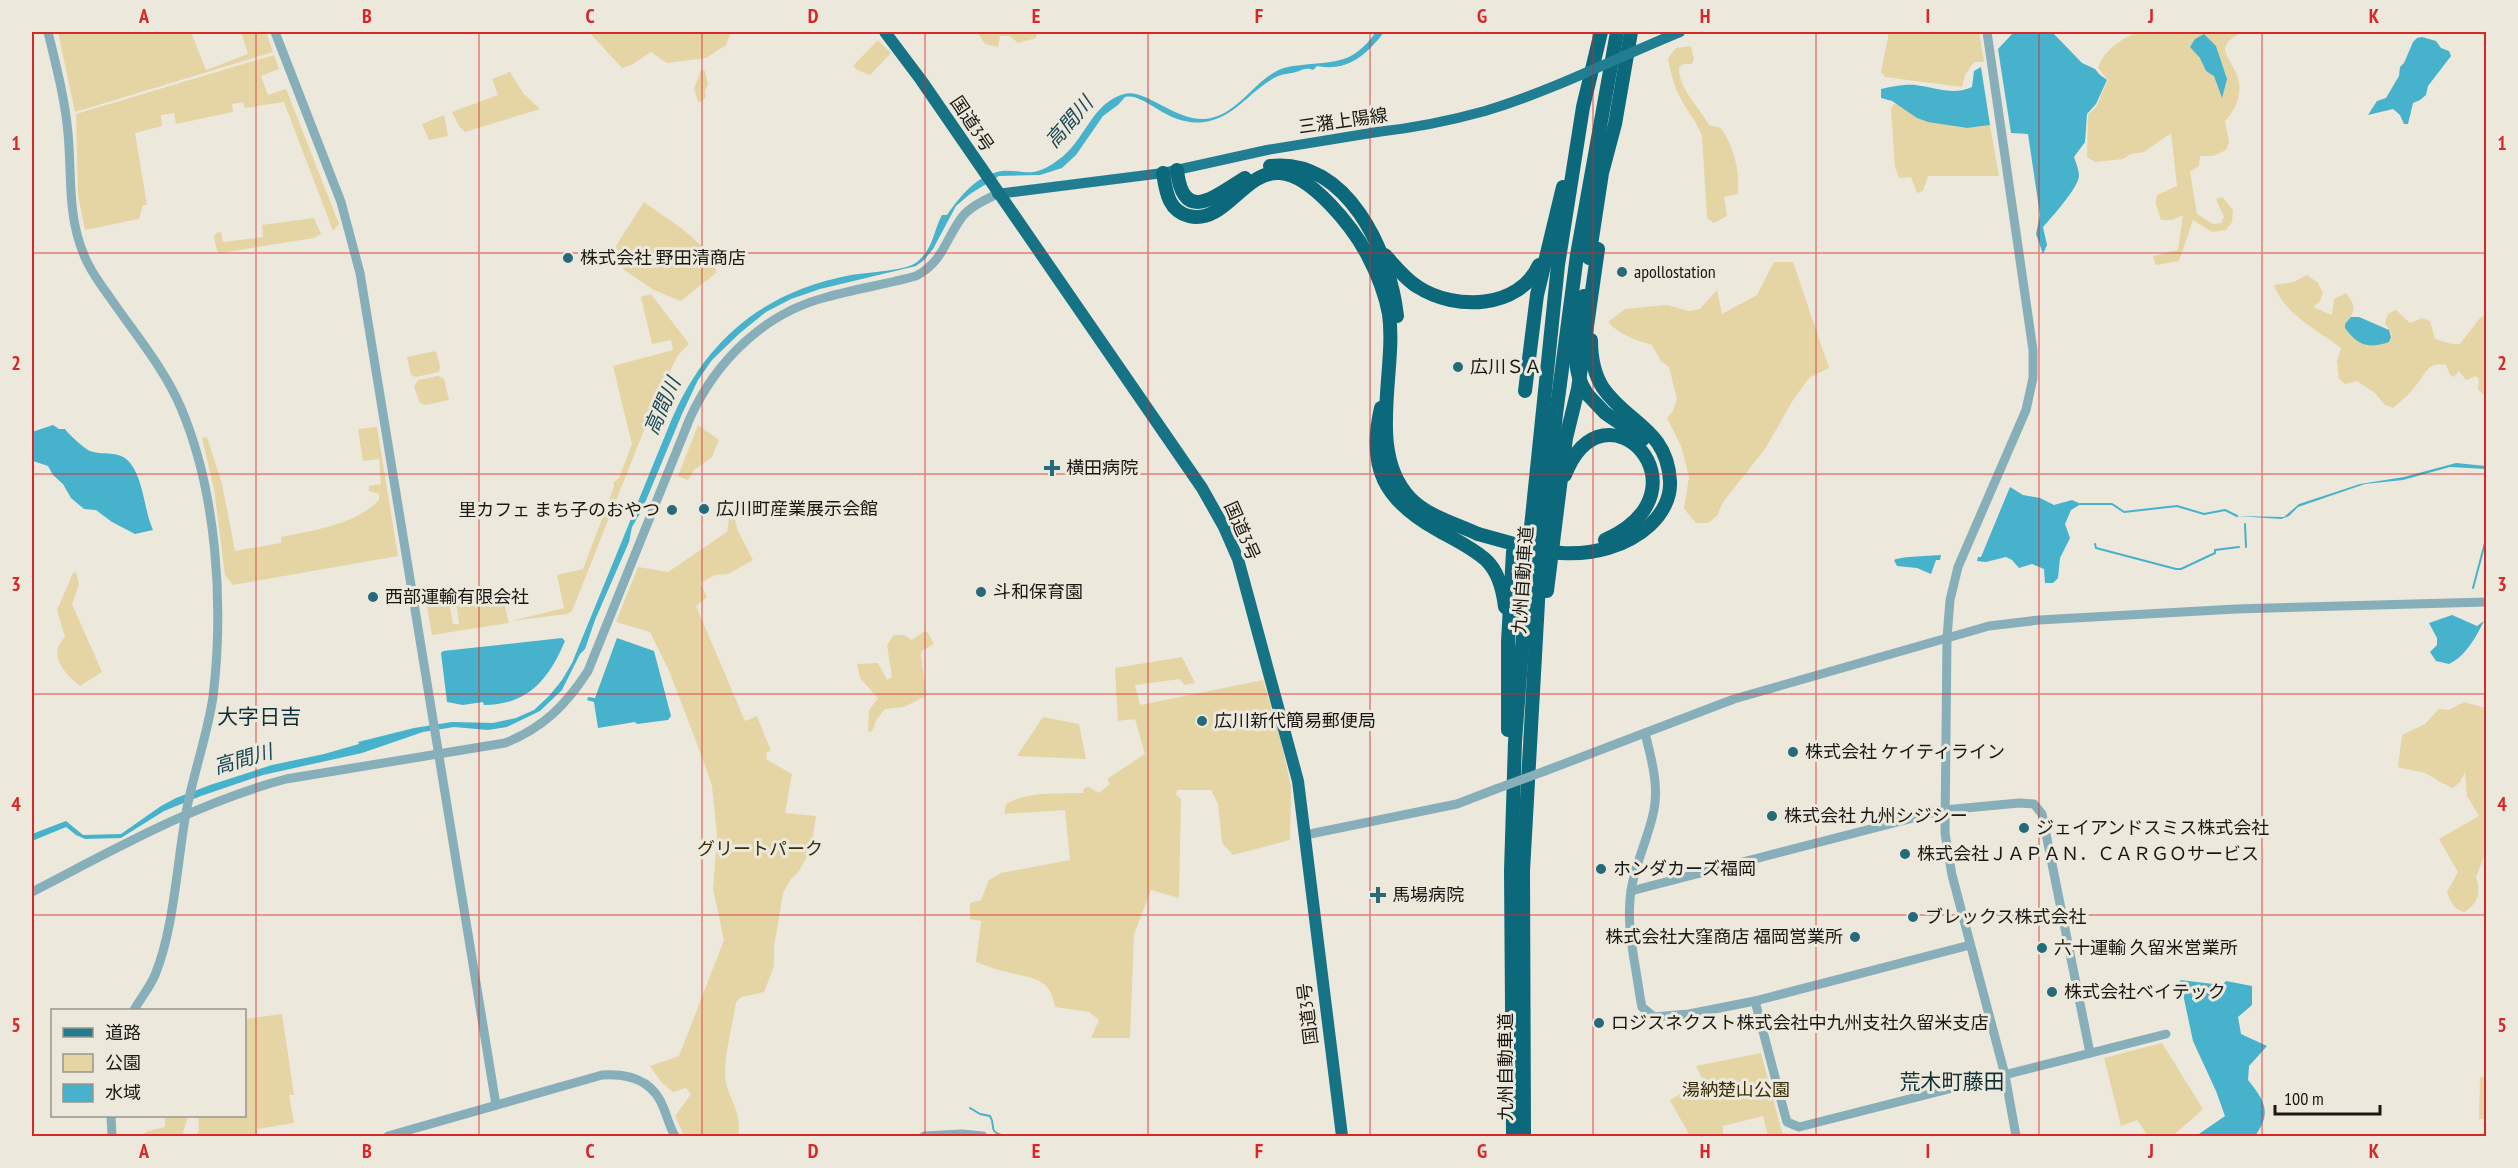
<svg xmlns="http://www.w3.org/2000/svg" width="2518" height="1168" font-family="'PT Sans Narrow','Noto Sans JP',sans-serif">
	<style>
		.green { fill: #e5d5a4 }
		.water { fill: #46b2cb }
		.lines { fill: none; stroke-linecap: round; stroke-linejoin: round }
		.stream { stroke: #46b2cb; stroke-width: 2 }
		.tertiary { stroke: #87afba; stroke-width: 9 }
		.primary { stroke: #217d92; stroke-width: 10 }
		.trunk { stroke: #167386; stroke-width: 12 }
		.motorway { stroke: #0c697b; stroke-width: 14 }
		.tertiary-bridge { stroke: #87afba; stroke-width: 9 }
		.primary-bridge { stroke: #217d92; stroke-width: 10 }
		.motorway-bridge { stroke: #0c697b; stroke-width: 14 }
		.grid { fill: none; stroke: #d62828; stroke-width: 1.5; stroke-opacity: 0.55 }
		.poi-dot { fill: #256a7a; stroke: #ece8dc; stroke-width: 2 }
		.labels { text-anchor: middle; stroke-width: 6; stroke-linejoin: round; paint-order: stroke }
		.street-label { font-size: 18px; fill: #1a1814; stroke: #ece8dc }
		.poi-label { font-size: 18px; fill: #1a1814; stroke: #ece8dc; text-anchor: start }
		.park-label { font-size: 18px; fill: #382e0a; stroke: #ece8dc }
		.water-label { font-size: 20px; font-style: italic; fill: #1a4954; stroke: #ece8dc }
		.quarter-label { font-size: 21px; fill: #0f3037; stroke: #ece8dc }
		.neatline { fill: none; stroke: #d62828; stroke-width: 2 }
		.grid-label { font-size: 20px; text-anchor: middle; font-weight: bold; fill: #d62828 }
	</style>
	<rect width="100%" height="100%" fill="#ece8dc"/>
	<!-- green -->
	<g class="green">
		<path d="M58,32H191L206,70L248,54L241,32H266L273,52L75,112Z"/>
		<path d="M589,32H731L726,45L706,58L667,63L651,52L633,64L622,68Z"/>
		<path d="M977,32H1037L1036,38L1018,43L1010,36H1000L998,47L985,44Z"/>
		<path d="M1889,32H1979L1984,62H1974L1965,75L1962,87L1885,77L1881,72Z"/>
		<path d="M2138,32H2242C2214,47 2227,53 2236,73C2244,91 2237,108 2225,121L2229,142L2226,150L2213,156H2200L2199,166L2190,172L2197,214L2213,224L2221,223L2224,217L2216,199L2222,197L2233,210L2232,222L2226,230L2212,232L2193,220L2179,261L2156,265L2153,256L2178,250L2183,215L2172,220H2161L2156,204L2157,195L2177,186L2171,133L2144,152L2131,154L2123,159L2095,162L2087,157L2088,115L2096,107L2108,80L2098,68C2104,50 2121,39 2138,32Z"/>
		<path d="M878,40L891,53L870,75L857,70L853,66Z"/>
		<path d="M1691,46L1694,59L1692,64H1684L1679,67C1678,88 1699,107 1709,125L1721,128C1734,147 1740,170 1738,194L1724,197L1727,216L1714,223L1707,218L1702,136C1697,122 1688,112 1681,99C1674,86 1670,72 1668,58L1676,48Z"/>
		<path d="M274,55L279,69L261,76L268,95L286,89L339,224L333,231L284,102L245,108L243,102L232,104L233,112L176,124L174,113L161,115L162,126L135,133L147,205H143L139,219L85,230L78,195L76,114Z"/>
		<path d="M701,70L705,71L708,84L705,91L706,97L701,102H698L694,89Z"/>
		<path d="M510,72L523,93L540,109L465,132L459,126L452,112L498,95L492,79Z"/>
		<path d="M1894,104L1900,105L1924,121L1965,128L1990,125L1999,176H1928L1923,191L1917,193L1911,177L1899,178L1895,167L1891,109Z"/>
		<path d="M444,115L448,136L429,140L422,124Z"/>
		<path d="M644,202C670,222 706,239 717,272L681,301L654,290L624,270L616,246Z"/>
		<path d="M314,218L321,234L314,238L220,253L217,251L214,237L216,233L221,232L223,242L263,237L262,225Z"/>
		<path d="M1774,262H1793L1829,368L1809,378L1793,400L1765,449L1723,502L1717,516L1708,523H1696L1684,509L1689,477L1681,446L1667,418L1673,411L1677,399L1669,367L1661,361L1652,345C1635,340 1620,335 1608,322L1625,309L1634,308L1667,305L1689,311L1700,309L1717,290L1722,314L1757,295Z"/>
		<path d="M2307,275L2318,283L2323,293L2320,301L2313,307L2332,315L2334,299L2346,293C2360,310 2351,312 2346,329L2367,346L2390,341L2392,335L2385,323L2388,314L2396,310L2410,323L2422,318L2430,321L2435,339L2452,344H2460L2480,318L2486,314V396L2478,390L2479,379L2476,376L2466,380L2459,371L2454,377L2450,375L2446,365C2427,361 2425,376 2414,388C2408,395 2400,402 2393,408L2385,405L2375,393L2357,381L2345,384L2339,379L2337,361L2341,348C2317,330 2284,314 2274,285L2294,282Z"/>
		<path d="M651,294L689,344L678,355L658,395L572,611L567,614L511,621L564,608L557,575L583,569L614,487V482L619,478L632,444L613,366L673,350L671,340L652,344L641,297Z"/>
		<path d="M436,351L440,366L439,372L416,377L411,375L407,357Z"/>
		<path d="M438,376L444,379L449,400L426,405L420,403L414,387L418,380Z"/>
		<path d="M698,425L719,440L712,457L694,470L688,480L678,476Z"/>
		<path d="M377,427L398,556L233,585L225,575L214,489L202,438L207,437L222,484L235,551L281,543V537C314,530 355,525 379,500V494L369,491V486L381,484L379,459L363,461L358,429Z"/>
		<path d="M730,512H733L738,531L753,560L728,574L715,575L700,583L707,597L696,606L745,721L757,716L771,751L767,752L766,759L792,774L785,813L816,816L811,849L799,871L791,879L783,893L774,947V966L764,992L741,997L736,1002C733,1025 725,1050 725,1073C725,1097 743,1108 738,1136H684L675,1116L691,1094L686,1088L673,1092L661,1082L650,1066L679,1056L724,940L713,889L717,836L712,786L705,765L670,673L650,632L616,622L638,567L668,572L727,532Z"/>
		<path d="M76,572L79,584L72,604L102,672L80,686C64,673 47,654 65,637L57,610L73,573Z"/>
		<path d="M501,590L509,623L432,635L427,606L449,602L453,624H459L456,601Z"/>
		<path d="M925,631L928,633L934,644L922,651L921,655L926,696L904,707L885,709L877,719L872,731L868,732L869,710L878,698L860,678L857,664L878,663L887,680L892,677L887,645L894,635H904L912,640Z"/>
		<path d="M1182,657L1195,683L1184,685L1180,679L1135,685L1140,705L1263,680L1280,737L1291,787L1290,840L1233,855L1222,843L1218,804L1211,790H1177L1176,795L1181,799L1179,898L1151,890L1134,934L1130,1038H1091L1099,1020L1089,1012L1055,1007C1050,976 1032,979 1007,972C997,970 986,966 976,962L981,921L970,919V903L981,900L989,880L1001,873L1070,860L1065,810L1004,814L1006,804C1029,791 1057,794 1083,793L1084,788L1089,787L1099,793L1110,784L1107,779L1145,754L1135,719L1118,721L1115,668Z"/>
		<path d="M2464,702L2486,708V851L2476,877C2481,894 2479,901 2465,912C2453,910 2451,902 2447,892L2458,872L2439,839L2479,816L2467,796L2465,772L2460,782L2453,788C2443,784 2436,779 2427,774C2422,771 2406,770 2398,767L2402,735L2425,724L2439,709L2449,710Z"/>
		<path d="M1043,717L1079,724L1086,759L1017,756Z"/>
		<path d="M282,1014L294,1095H289L294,1123L257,1129L258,1136H195L199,1131L198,1116H244L245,1019Z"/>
		<path d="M2162,1043L2203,1109L2173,1136H2148L2137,1120L2121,1126L2104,1058Z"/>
		<path d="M1761,1053L1783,1136H1768L1763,1116L1723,1126V1136H1690L1670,1100L1703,1080L1696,1066Z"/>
		<path d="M2480,1077L2486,1078V1119H2479Z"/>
		<path d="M165,1116H188L182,1136H140L148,1131L165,1127Z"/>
	</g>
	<!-- water -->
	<g class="water">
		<path d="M1376,32H1384C1367,55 1347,72 1317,66L1313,70C1307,67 1302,70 1296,72C1288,74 1281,74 1274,78C1252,90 1238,112 1213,120C1171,133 1147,92 1125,97L1118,105L1103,116L1076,155L1062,168L1040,175L999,176L970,194L956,206L933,249L924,260L916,266L820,289L791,299L766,312L740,333L712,360L698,380L682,414L642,510L632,527L629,542L595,620L585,649L580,654L562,690L540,711L507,727L488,730L454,727L423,732L362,753L263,775L201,796L164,811L121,838L85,839L76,835L66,827L32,841V834L66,821L83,835L121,834L161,806L176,798L210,785L272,765L324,754L359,744L358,742L414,728L452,722L493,723L516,718L534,710L549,696L562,680L572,663L671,421C706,339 763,292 851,275C869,272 906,271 917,262C934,248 933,231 942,215H947C960,197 974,178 997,172C1010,168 1026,175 1038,171C1045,169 1053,164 1058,160C1085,142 1091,103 1124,94C1145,88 1175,121 1205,119C1236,116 1251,85 1275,72C1283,67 1293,66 1302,65C1337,61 1353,64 1376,32Z"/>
		<path d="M2014,32H2052L2082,63L2095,69L2100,75L2107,80L2096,104L2087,114L2085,142L2074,157C2076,163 2079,170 2079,176C2078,188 2052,217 2043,227L2047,245L2043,254L2036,234L2040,215L2028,134L2011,133L1998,49Z"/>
		<path d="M2204,34L2216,46L2227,79L2222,98L2214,76L2206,71L2200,58L2190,47L2195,39Z"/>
		<path d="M2422,37L2436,41L2441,48L2449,51L2451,56L2428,86L2426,95L2420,100L2413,103L2408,124H2404L2400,115L2393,109L2368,115L2377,101L2386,98L2399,76L2400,67L2404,63L2413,42L2417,38Z"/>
		<path d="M1981,67L1990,125L1967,128L1928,122L1917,118L1892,101L1881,98V89C1891,87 1904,84 1915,85C1934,87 1954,96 1972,87L1974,71Z"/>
		<path d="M2351,317H2359L2389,330L2391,337L2389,342C2369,349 2358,346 2345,328V324Z"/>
		<path d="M53,425L59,429H65C69,435 82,446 88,450C102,457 119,448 131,464C144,482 144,510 153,530L135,534L112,522L96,510L84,509L71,498L63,484L53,475L48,466L33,461L32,432Z"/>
		<path d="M2456,463L2486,466V469L2450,467L2403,480L2365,484L2298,507L2289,516L2281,519L2237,516L2284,517L2299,504L2360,484L2404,477Z"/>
		<path d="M2010,487L2023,495L2040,498L2054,505L2072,500L2081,504L2071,510L2065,524L2070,538L2060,558L2058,578L2053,583H2045L2044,569L2032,564L2019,568L2012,560L2006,557L1986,562L1977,561L1978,557H1981Z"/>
		<path d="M1941,555L1940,560H1936L1931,574L1917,568L1897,566L1894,560C1901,556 1931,556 1941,555Z"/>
		<path d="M2452,615L2477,626L2484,621C2476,637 2466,656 2449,664L2436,661L2430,652L2437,645V638L2429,623Z"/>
		<path d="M562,638L565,641C549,679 528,705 484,705L483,702L463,705L447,702L441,653L443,651Z"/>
		<path d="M617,638L654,651L671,716L668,720L637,724L635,722L598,728L594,702L587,700L588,697L595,698Z"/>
		<path d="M2180,980L2222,985L2226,981L2252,986V1005L2238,1017L2241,1034L2267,1046L2249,1066L2248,1080C2265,1101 2272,1113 2255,1136H2196L2225,1116L2216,1091L2193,1041Z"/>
	</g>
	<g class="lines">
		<!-- stream -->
		<g class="stream">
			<path d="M2486,473V479"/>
			<path d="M2081,504H2112L2124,512L2177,506L2204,514L2225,510L2237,516"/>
			<path d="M2245,524L2246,547"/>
			<path d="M2095,544L2096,548L2176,569H2181L2215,553V550L2239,547"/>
			<path d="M2473,588L2486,539"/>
			<path d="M970,1108L980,1114L990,1116C997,1127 986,1131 1005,1136"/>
		</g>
		<!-- tertiary -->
		<g class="tertiary">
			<path d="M48,32C56,65 65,99 68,133C72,175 67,215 84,255C90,271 101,285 111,299C135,334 164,368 181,408C217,493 224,605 213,697C207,737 193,774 186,813C177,863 174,929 155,975C150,987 140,999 134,1010"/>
			<path d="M275,32L341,202L360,273L496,1105"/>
			<path d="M1987,32L2033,350V378L2026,410L1958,567L1950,600L1947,638L1945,833L1952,875L2005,1075L2016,1136"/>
			<path d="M1645,733C1651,758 1659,784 1654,810C1648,840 1632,870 1630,900C1627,932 1636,966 1640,997L1642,1007L1654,1017L1689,1014L1755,1001L1970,945"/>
			<path d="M1545,771L1734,699L1989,626L2039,620L2236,609L2486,602"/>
			<path d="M1305,835L1457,804L1496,789"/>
			<path d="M1631,891L1944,810L2019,803L2034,804L2042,814L2090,1053"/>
			<path d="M32,892C115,849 196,803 286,779L505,743C543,728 566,705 588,671L690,418C716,361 764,313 827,297C856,289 887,284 916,276C943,262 945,240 962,217C971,206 985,200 997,194"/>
			<path d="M1755,1001L1785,1115L1787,1122L1799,1127L2166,1034"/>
			<path d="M111,1116L112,1136"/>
			<path d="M388,1136L602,1075C630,1073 654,1081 664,1109C668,1119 670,1128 675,1136"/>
			<path d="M924,1136L962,1134L983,1136"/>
		</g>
		<!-- primary -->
		<path class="primary" d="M997,194L1163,173L1267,150L1377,132"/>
		<!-- trunk -->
		<path class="trunk" d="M885,32L921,80L1202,488L1224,527L1238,559L1298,781L1342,1136"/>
		<!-- motorway -->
		<g class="motorway">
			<path d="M1270,166C1347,157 1390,252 1397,316"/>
			<path d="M1177,170C1183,225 1215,196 1245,178"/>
			<path d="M1163,173C1166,191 1168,211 1189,216C1225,225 1244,170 1280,173C1312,175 1353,228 1367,254C1377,273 1385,292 1389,314C1397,371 1366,452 1410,498C1427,516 1456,524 1478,534"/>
			<path d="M1385,255C1395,266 1405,279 1418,287C1455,311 1519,309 1539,265"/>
			<path d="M1589,258L1602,173L1615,124L1631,32"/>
			<path d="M1525,391L1537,295L1563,187"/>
			<path d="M1587,394L1605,413L1643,439"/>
			<path d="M1381,408C1367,468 1385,500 1436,529C1453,539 1472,547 1487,561C1499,573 1503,590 1505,607"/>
			<path d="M1565,475C1604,374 1716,490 1605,540"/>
			<path d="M1561,553C1592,555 1626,547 1650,525C1662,514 1671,498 1670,481C1667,429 1628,424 1603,388C1594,374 1591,356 1591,340"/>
			<path d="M1547,591L1566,438L1578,389L1598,249"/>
			<path d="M1508,730V642L1513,552"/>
			<path d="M1513,1136L1511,871L1515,742L1531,527L1558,265L1583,107L1601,32"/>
			<path d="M1524,1136L1523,871L1540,566L1556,414L1577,255L1617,32"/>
		</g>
		<!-- tertiary-bridge -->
		<path class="tertiary-bridge" d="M1496,789L1545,771"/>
		<!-- primary-bridge -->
		<path class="primary-bridge" d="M1377,132C1414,128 1449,121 1485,111C1552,91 1616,58 1680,32"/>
		<!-- motorway-bridge -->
		<g class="motorway-bridge">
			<path d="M1584,296C1579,327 1567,365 1587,394"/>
			<path d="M1478,534L1532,549L1561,553"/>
		</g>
	</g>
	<!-- grid -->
	<path class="grid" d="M256,32V1136M479,32V1136M702,32V1136M925,32V1136M1148,32V1136M1370,32V1136M1593,32V1136M1816,32V1136M2039,32V1136M2262,32V1136M32,253H2486M32,474H2486M32,694H2486M32,915H2486"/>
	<!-- markers -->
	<g class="poi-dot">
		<circle cx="568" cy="258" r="6"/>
		<circle cx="1622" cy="272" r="6"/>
		<circle cx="1458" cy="367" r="6"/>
		<path d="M1049 459h6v6h6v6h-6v6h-6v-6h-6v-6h6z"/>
		<circle cx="704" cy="509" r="6"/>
		<circle cx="672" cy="510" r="6"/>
		<circle cx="981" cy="592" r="6"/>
		<circle cx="373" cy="597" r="6"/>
		<circle cx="1202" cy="721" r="6"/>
		<circle cx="1793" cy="752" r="6"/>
		<circle cx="1772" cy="816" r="6"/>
		<circle cx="2024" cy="828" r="6"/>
		<circle cx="1905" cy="854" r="6"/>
		<circle cx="1601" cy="869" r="6"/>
		<path d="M1375 886h6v6h6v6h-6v6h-6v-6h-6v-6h6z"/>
		<circle cx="1913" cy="917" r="6"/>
		<circle cx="1855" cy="937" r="6"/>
		<circle cx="2042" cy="948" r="6"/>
		<circle cx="2052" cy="992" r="6"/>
		<circle cx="1599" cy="1023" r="6"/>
	</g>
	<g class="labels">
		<!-- street labels -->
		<g class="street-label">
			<text transform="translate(1343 121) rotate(-8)" y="6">三潴上陽線</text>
			<text transform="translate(972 124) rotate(56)" y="6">国道3号</text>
			<text transform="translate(1242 531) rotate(66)" y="6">国道3号</text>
			<text transform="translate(1523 580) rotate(-86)" y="6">九州自動車道</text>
			<text transform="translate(1308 1014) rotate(-97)" y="6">国道3号</text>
			<text transform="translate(1506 1067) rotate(-90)" y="6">九州自動車道</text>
		</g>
		<!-- poi labels -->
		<g class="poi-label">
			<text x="580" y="264">株式会社 野田清商店</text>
			<text x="1634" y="278">apollostation</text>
			<text x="1470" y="373">広川ＳＡ</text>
			<text x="1066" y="474">横田病院</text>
			<text x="716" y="515">広川町産業展示会館</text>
			<text x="660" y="516" text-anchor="end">里カフェ まち子のおやつ</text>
			<text x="993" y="598">斗和保育園</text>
			<text x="385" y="603">西部運輸有限会社</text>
			<text x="1214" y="727">広川新代簡易郵便局</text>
			<text x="1805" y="758">株式会社 ケイティライン</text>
			<text x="1784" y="822">株式会社 九州シジシー</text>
			<text x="2036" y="834">ジェイアンドスミス株式会社</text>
			<text x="1917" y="860">株式会社ＪＡＰＡＮ．ＣＡＲＧＯサービス</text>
			<text x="1613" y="875">ホンダカーズ福岡</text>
			<text x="1392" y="901">馬場病院</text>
			<text x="1925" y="923">ブレックス株式会社</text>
			<text x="1843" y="943" text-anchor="end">株式会社大窪商店 福岡営業所</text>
			<text x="2054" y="954">六十運輸 久留米営業所</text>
			<text x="2064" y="998">株式会社ベイテック</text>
			<text x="1611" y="1029">ロジスネクスト株式会社中九州支社久留米支店</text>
		</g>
		<!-- park labels -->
		<g class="park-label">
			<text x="760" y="855">グリートパーク</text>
			<text x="1736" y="1096">湯納楚山公園</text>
		</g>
		<!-- water labels -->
		<g class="water-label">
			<text transform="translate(1069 122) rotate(-49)" y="7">高間川</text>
			<text transform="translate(662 406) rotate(-66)" y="7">高間川</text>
			<text transform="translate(243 759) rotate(-16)" y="7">高間川</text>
		</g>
		<!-- quarter labels -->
		<g class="quarter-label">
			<text x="259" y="724">大字日吉</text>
			<text x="1952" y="1089">荒木町藤田</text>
		</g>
	</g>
	<!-- border -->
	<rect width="2518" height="1168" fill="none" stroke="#ece8dc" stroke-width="66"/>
	<!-- legend -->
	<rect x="51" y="1009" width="195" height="108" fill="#ece8dc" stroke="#98958c" stroke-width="1.5"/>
	<rect x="63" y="1028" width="30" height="9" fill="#217d92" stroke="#98958c" stroke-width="1.5"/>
	<text x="105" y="1039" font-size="18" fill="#1a1814">道路</text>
	<rect x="63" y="1054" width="30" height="18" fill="#e5d5a4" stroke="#98958c" stroke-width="1.5"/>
	<text x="105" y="1069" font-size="18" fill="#1a1814">公園</text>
	<rect x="63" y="1084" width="30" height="18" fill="#46b2cb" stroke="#98958c" stroke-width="1.5"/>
	<text x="105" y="1099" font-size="18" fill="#1a1814">水域</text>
	<!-- scale -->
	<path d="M2275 1105v9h105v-9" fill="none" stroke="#1a1814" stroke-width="3"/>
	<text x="2284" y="1105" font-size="18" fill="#1a1814" stroke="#ece8dc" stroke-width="4.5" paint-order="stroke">100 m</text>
	<rect x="33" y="33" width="2452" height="1102" class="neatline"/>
	<g class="grid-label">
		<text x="144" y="23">A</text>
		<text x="367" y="23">B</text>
		<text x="590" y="23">C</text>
		<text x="813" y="23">D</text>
		<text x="1036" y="23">E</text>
		<text x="1259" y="23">F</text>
		<text x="1482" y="23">G</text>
		<text x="1705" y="23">H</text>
		<text x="1928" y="23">I</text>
		<text x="2151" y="23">J</text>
		<text x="2374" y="23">K</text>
		<text x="16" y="150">1</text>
		<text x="2502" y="150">1</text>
		<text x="16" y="370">2</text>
		<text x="2502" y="370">2</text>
		<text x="16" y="591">3</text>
		<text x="2502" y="591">3</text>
		<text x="16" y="811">4</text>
		<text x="2502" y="811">4</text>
		<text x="16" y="1032">5</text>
		<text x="2502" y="1032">5</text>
		<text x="144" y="1158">A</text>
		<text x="367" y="1158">B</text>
		<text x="590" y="1158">C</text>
		<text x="813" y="1158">D</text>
		<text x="1036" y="1158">E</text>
		<text x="1259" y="1158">F</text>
		<text x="1482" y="1158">G</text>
		<text x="1705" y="1158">H</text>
		<text x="1928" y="1158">I</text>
		<text x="2151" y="1158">J</text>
		<text x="2374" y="1158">K</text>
	</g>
</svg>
